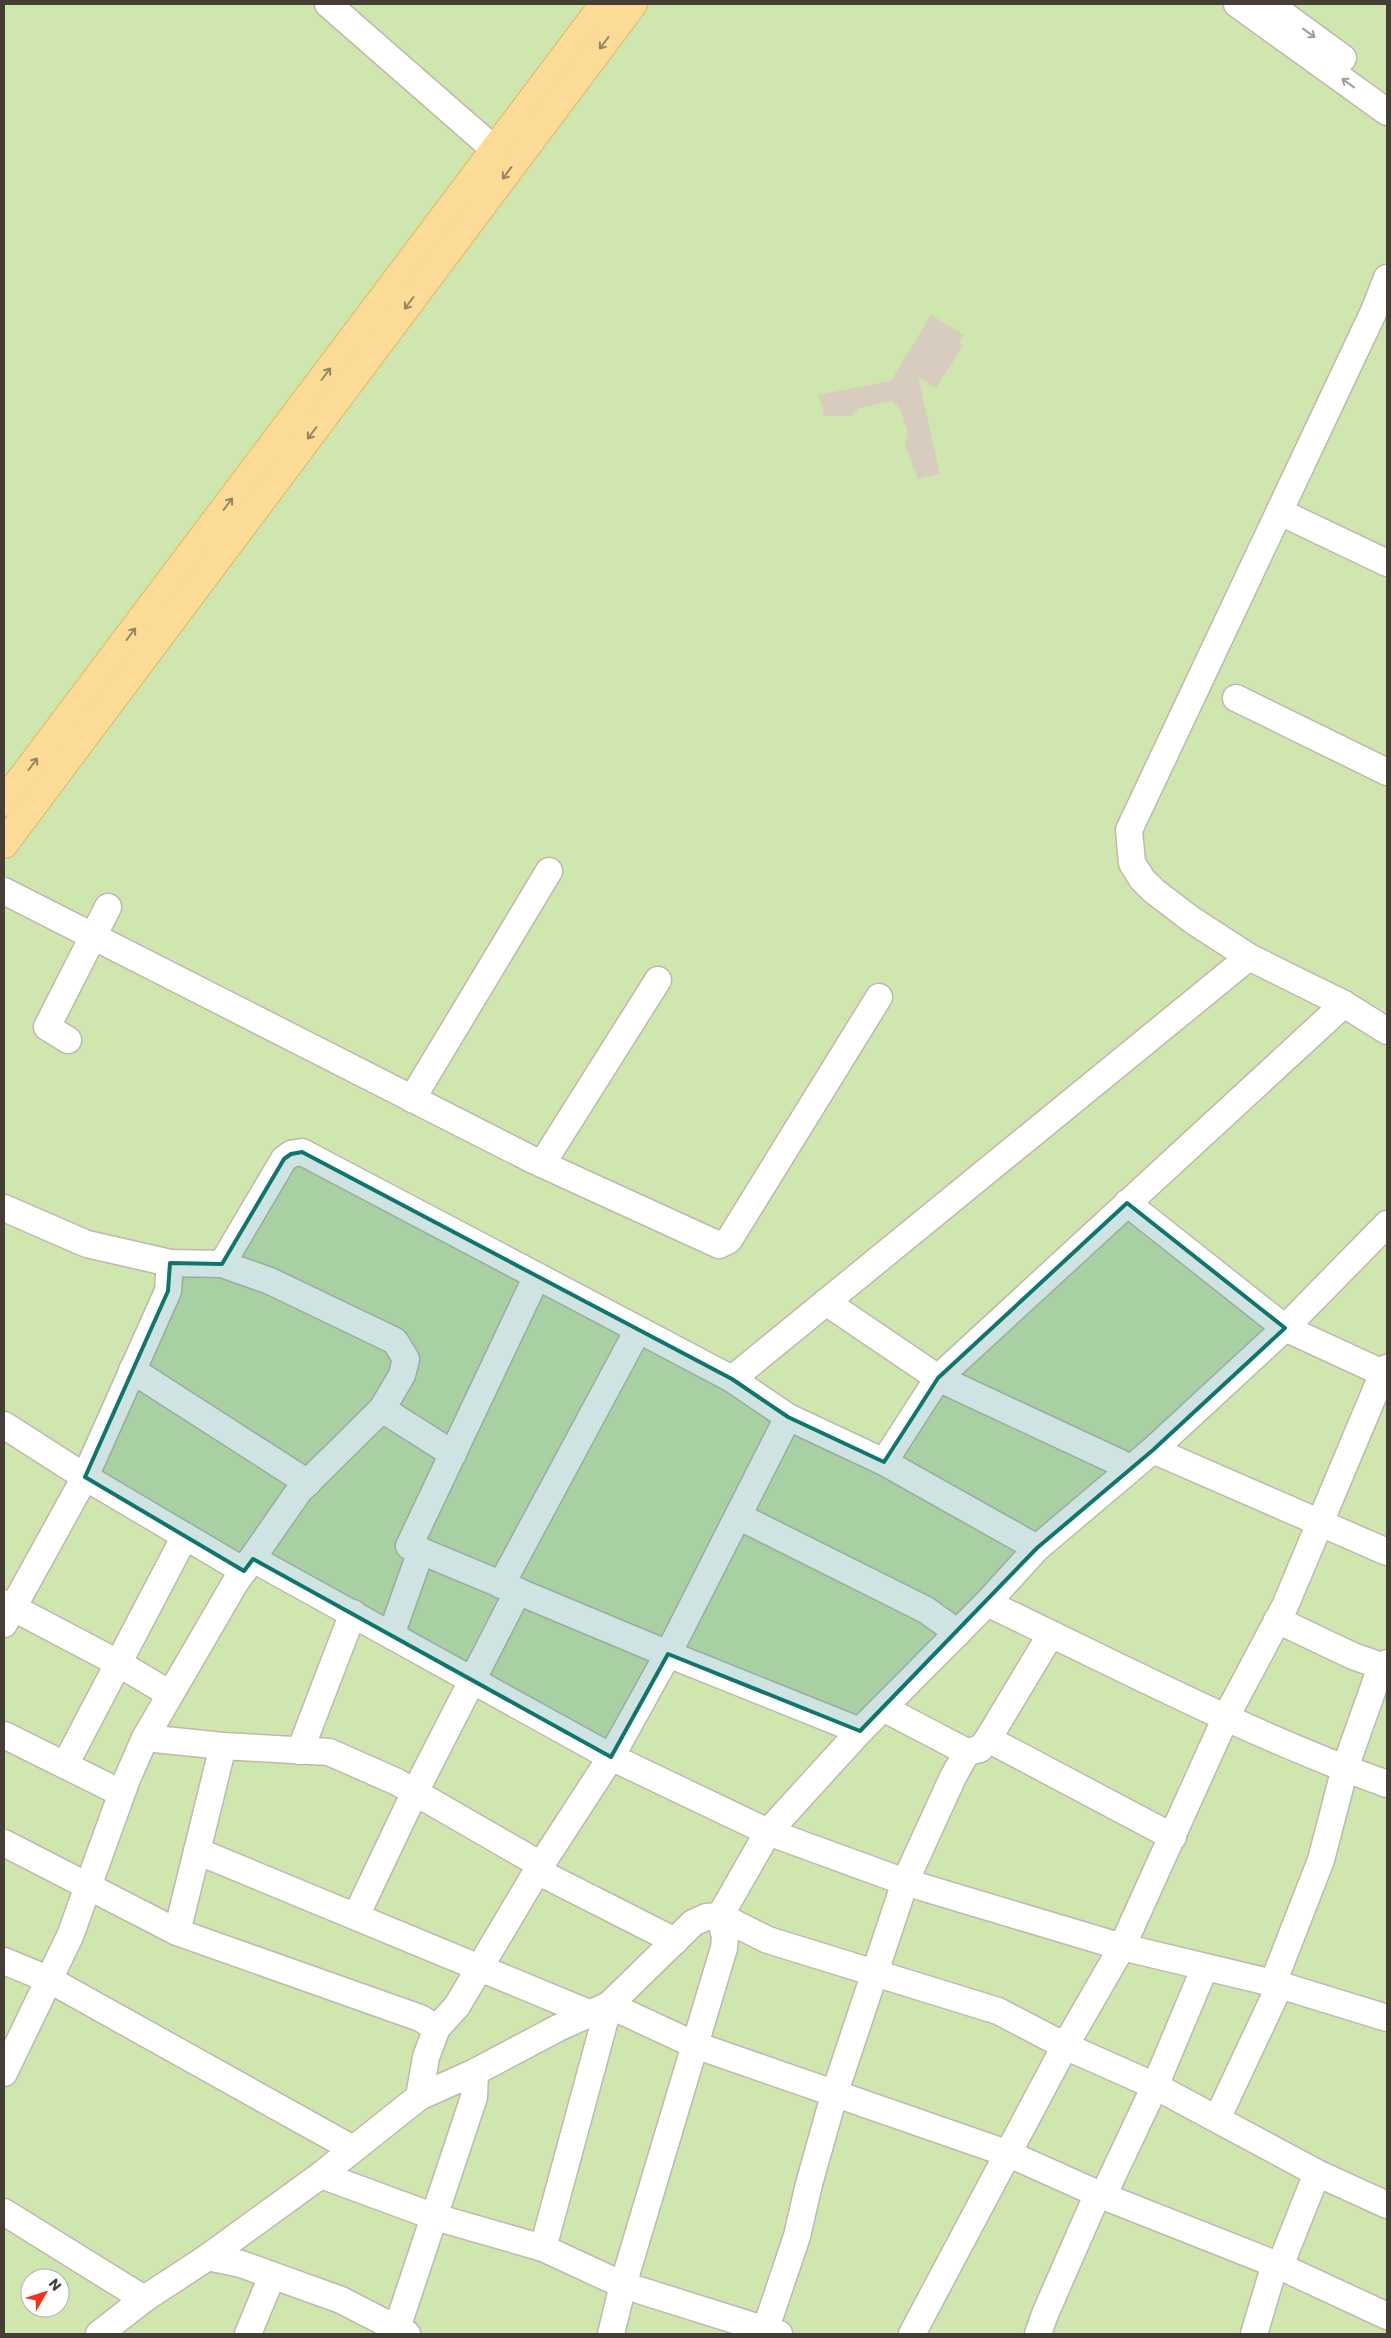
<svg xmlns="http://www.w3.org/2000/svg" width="1391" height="2338" font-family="Poppins,sans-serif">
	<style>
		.green { fill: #cfe6af; fill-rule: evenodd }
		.building { fill: #d7ccbe }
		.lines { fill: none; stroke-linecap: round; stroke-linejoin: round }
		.minor-casing { stroke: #c0b8ac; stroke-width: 29 }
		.major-casing { stroke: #e0b766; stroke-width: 30 }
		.minor { stroke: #fff; stroke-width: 26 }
		.major { stroke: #fbdb96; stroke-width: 28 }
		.oneway { stroke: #a29e9a }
		.oneway2 { stroke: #978561 }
		.marked { fill: #0f766e; fill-opacity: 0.2; stroke: #0f766e; stroke-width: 4; stroke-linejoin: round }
	</style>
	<rect width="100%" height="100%" fill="#f2eee6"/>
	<!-- green -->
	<path class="green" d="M4,4H1387V2334H4ZM30,2278H60V2308H30Z"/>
	<!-- building -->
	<path class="building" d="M931,315L964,335L959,343L963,346L936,388L918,377L940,474L918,479L905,445L908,434L901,410L892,401L859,408L851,416H823V407L818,395L891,381Z"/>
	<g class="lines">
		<defs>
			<g id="minor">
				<path d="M328,4L495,150"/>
				<path d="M1237,4L1387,112"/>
				<path d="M1269,4L1343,58"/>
				<path d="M1387,278L1374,311L1129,830L1132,863L1142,879L1154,891L1192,920L1249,957L1344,1004L1387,1031"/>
				<path d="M1280,512L1387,563"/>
				<path d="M1236,698L1387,772"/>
				<path d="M4,891L533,1160L719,1245L729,1240L879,997"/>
				<path d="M68,1040L47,1027L108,907"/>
				<path d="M412,1099L549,871"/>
				<path d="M542,1164L658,980"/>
				<path d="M1127,1203L1285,1328L1387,1375"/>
				<path d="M4,1208L87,1244L170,1263L222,1264L270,1281L395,1341L406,1359L402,1375L382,1409L299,1491L235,1583L145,1738L127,1779L70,1936L4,2073"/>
				<path d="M222,1264L284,1159L291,1154L302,1152L732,1379L1249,957"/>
				<path d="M537,1276L409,1546L668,1654L860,1731"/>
				<path d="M826,1302L938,1378L1344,1004"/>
				<path d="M132,1370L308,1483"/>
				<path d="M732,1379L788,1417L884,1462L1037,1548"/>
				<path d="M382,1409L453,1454"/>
				<path d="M4,1425L85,1477L244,1571"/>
				<path d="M1153,1450L1387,1552"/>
				<path d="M884,1462L938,1378L1131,1468"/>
				<path d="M738,1516L926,1610L958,1633"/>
				<path d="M253,1559L611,1757L768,1832L905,1882L1122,1947L1273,1983L1387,2018"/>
				<path d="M501,1585L638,1330"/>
				<path d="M4,1603L118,1663L170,1694"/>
				<path d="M987,1603C1119,1666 1250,1735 1387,1784"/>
				<path d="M1277,1620L1353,1656L1387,1668"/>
				<path d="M4,1624L85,1477L168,1291L170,1263"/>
				<path d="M391,1635L421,1551"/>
				<path d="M883,1708L967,1752"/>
				<path d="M4,1735L121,1793"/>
				<path d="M145,1738L223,1746L329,1752L397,1782L541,1865"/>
				<path d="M988,1739L1173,1837"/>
				<path d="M300,1751L353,1613"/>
				<path d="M65,1765L185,1536"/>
				<path d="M4,1843L177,1932L420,2018L437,2028"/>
				<path d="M197,1851L591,2014"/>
				<path d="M537,1871L675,1941"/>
				<path d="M356,1916L415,1792L518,1591"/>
				<path d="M720,1916L768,1940L998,2011L1065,2046L1155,2086L1317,2173L1387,2205"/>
				<path d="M177,1932L223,1746"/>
				<path d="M4,1961L50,1980L353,2149"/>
				<path d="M1273,1983L1321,1860L1345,1768L1377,1678L1387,1663"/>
				<path d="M419,2097L426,2057L437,2028L457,2006L537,1871L611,1757L668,1654L788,1417"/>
				<path d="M1217,2119L1280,1985"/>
				<path d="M321,2175L435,2217L543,2248L623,2285L779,2334"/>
				<path d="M1103,2196L1155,2086L1205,1967"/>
				<path d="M4,2212L144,2299"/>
				<path d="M543,2248L609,2005L695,2045L1009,2154L1103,2196L1275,2264L1387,2316"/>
				<path d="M208,2257L241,2264L341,2300L407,2334"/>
				<path d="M1280,2266L1317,2173"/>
				<path d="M99,2334L144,2299L208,2257L321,2175L419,2097L475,2072L558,2028L609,2005L693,1923L706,1917L720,1916L768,1832L860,1731L987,1603L1037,1548L1153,1450L1285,1328L1387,1224"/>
				<path d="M248,2334L272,2276"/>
				<path d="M395,2334L474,2097L475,2072"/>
				<path d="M611,2334L623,2285L724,1948L725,1937L720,1916"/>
				<path d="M764,2334L797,2236L809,2184L835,2092L905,1882L953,1777L967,1752L980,1749L988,1739L1051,1634"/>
				<path d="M912,2334L1065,2046L1122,1947L1226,1717L1285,1606L1383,1373L1387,1368"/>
				<path d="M1038,2334L1045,2314L1098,2193"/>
				<path d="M1254,2334L1275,2264"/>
			</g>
			<g id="major">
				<path d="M4,802L604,4"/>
				<path d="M4,844L633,4"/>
			</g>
		</defs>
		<!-- minor casing -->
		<use href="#minor" class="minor-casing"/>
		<!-- major casing -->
		<use href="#major" class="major-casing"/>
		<!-- minor -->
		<use href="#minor" class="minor"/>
		<!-- major -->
		<use href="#major" class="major"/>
	</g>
	<!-- one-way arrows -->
	<defs><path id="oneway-shaft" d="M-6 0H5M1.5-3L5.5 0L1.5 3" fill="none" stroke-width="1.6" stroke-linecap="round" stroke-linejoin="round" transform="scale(1.25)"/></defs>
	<g class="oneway">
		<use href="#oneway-shaft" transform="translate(1309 33) rotate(36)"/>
		<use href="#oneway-shaft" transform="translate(1348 83) rotate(-144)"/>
	</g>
	<g class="oneway2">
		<use href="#oneway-shaft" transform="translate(604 43) rotate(127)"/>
		<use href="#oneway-shaft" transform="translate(507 173) rotate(127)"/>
		<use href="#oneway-shaft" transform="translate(409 303) rotate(127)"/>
		<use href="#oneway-shaft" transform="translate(326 374) rotate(-53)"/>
		<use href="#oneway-shaft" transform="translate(312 433) rotate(127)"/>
		<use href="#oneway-shaft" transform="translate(228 504) rotate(-53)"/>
		<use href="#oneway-shaft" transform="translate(131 634) rotate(-53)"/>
		<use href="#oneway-shaft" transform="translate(33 764) rotate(-53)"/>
	</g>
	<!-- marked area -->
	<path class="marked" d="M302,1152L732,1379L788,1417L884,1462L938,1378L1127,1203L1285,1328L1153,1450L1037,1548L860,1731L668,1654L611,1757L253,1559L244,1571L85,1477L168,1291L170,1263L222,1264L284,1159L291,1154Z"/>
	<!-- border -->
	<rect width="1391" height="2338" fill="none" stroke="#453e35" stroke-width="10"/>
	<!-- north arrow -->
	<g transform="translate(45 2293) rotate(51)"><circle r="24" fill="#ffffff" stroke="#b5b2ae"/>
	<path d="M0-4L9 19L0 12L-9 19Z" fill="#f4341b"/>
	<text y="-8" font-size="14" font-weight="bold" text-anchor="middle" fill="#453e35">N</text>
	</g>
</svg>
